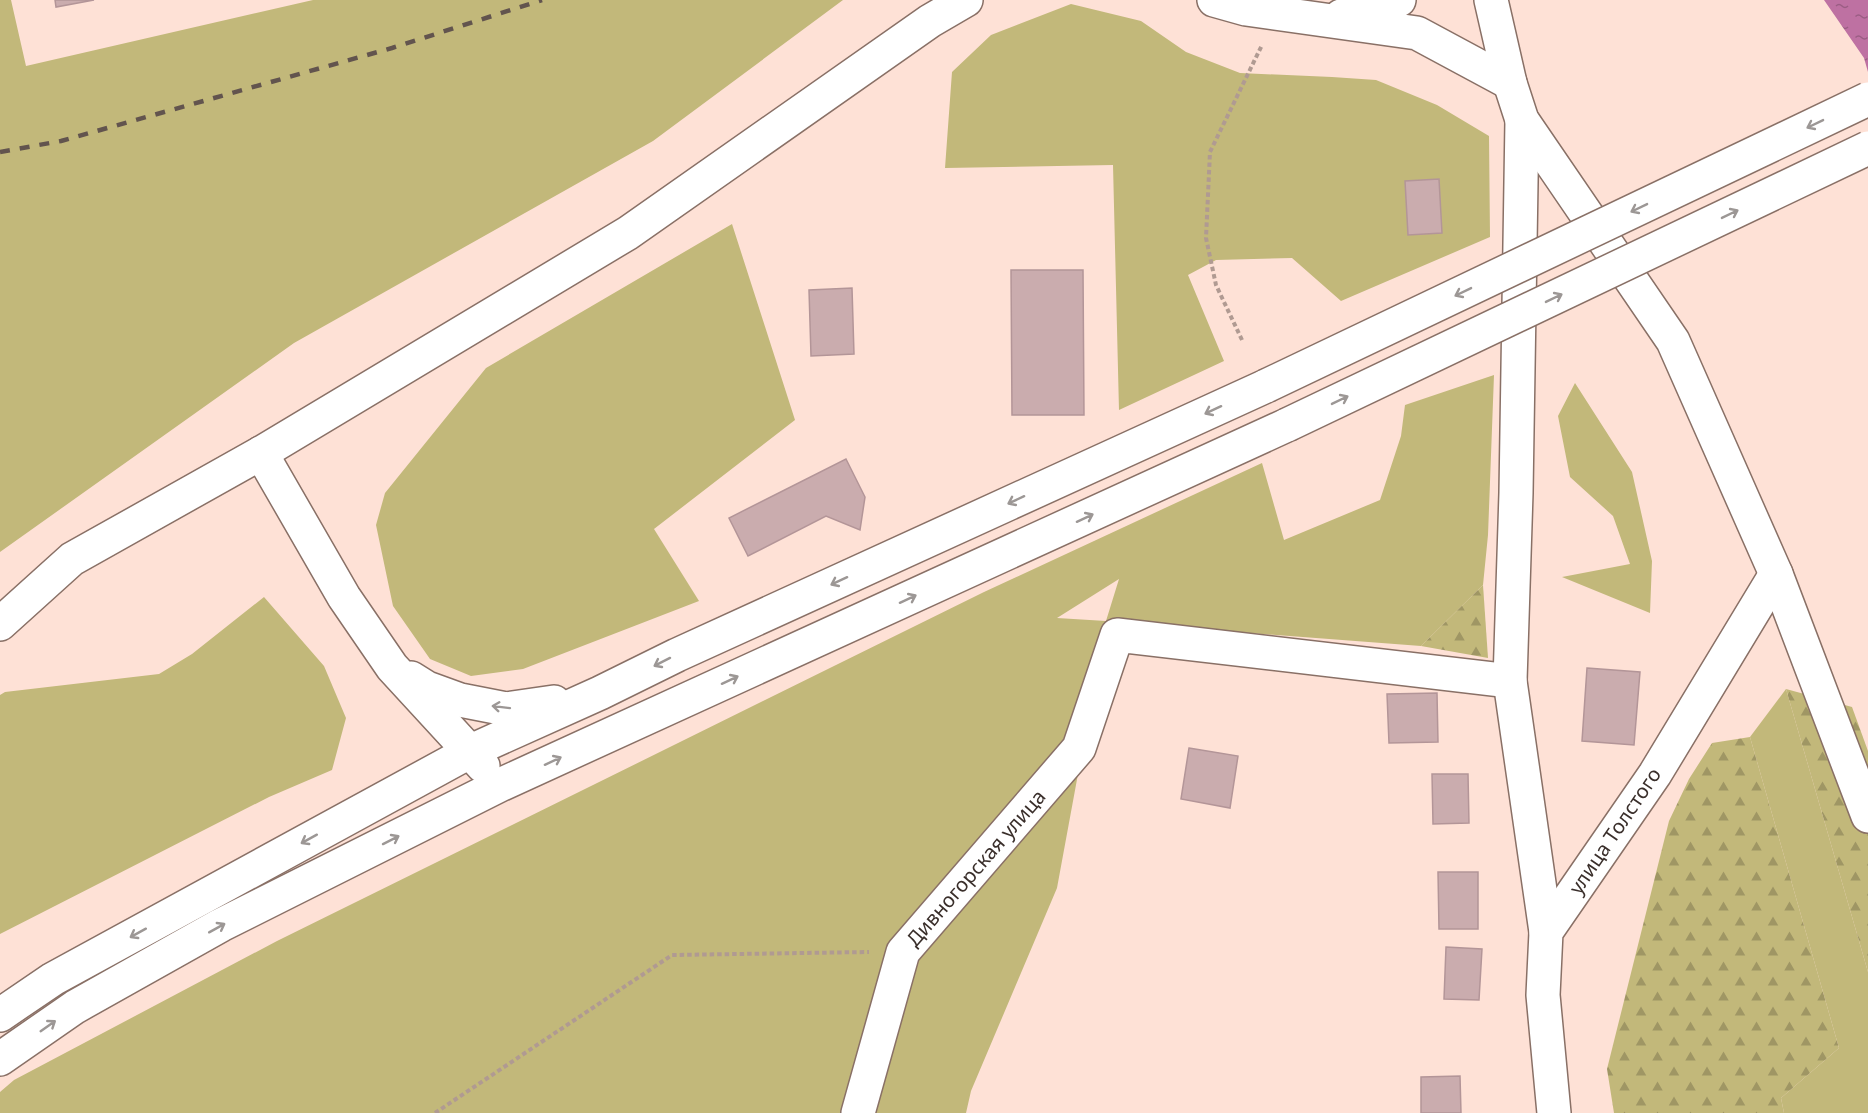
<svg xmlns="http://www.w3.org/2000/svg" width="1868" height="1113" font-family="'Noto Sans',sans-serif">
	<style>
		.grass { fill: #c2b87a; fill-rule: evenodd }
		.forest { fill: url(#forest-firs) }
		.water { fill: url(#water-ripples) }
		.building { fill: #caacae; stroke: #b39598; stroke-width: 1.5 }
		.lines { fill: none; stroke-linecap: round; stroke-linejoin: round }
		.minor-casing { stroke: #897066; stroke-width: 36 }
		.major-casing { stroke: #897066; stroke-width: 36 }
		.path { stroke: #b09a92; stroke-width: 4; stroke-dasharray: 4.5 3; stroke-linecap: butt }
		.minor { stroke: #fff; stroke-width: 33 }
		.major { stroke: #fff; stroke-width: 33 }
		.rail { stroke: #62544e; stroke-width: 4.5; stroke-dasharray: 10 10; stroke-linecap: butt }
		.major-bridge-casing { stroke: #897066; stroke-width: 36; stroke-linecap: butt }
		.major-bridge { stroke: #fff; stroke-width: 33 }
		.oneway { stroke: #9c9795 }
		.labels { text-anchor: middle; stroke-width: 4.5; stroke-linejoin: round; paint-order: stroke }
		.street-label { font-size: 20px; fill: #3a2f2b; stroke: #fff }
	</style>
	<defs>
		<pattern id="forest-firs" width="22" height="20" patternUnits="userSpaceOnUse" patternTransform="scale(1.5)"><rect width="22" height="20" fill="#c2b87a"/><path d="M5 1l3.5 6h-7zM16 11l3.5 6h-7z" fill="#9f9664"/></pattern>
		<pattern id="water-ripples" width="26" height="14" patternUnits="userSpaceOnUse" patternTransform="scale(1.5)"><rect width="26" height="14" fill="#be71a2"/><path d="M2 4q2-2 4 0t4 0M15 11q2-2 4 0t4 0" fill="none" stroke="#9b5d84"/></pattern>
	</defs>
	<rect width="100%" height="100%" fill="#fee1d6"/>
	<!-- grass -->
	<g class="grass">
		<path d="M0,0H11L26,66L313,0H843L653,141L294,343L0,552Z"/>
		<path d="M1071,4L1141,21L1186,52L1240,73L1332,77L1376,80L1437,105L1489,136L1490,237L1341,301L1292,258L1216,260L1188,275L1224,361L1119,410L1113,165L945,168L952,72L991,35Z"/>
		<path d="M732,224L795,420L654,529L699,601L523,669L471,676L430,659L393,606L376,525L385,493L486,368Z"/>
		<path d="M1494,375L1488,535L1483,585L1421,646L1106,622L1057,888L971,1091L966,1113H0V1092L14,1080L277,941L984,592L1262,463L1284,540L1380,500L1401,436L1405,405ZM1119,579L1106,621L1057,618Z"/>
		<path d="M1575,383L1632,472L1652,561L1650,613L1562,577L1630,564L1613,516L1570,477L1558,416Z"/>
		<path d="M264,597L324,666L346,718L332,770L269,797L0,934V695L5,692L159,674L192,654Z"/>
		<path d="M1786,689L1868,972V1113H1784L1781,1098L1839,1048L1750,737Z"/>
	</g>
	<!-- forest -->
	<g class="forest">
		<path d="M1483,585L1488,658L1421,646Z"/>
		<path d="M1786,689L1852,707L1868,751V972Z"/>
		<path d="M1750,737L1839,1048L1781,1098L1784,1113H1614L1607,1069L1669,821L1689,779L1712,743Z"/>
	</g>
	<!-- water -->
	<path class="water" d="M1824,0H1868V72L1864,58Z"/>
	<!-- building -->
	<g class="building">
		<path d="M55,0H94L56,7Z"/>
		<path d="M1439,179L1442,233L1408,235L1405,181Z"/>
		<path d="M1011,270H1083L1084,415H1012Z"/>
		<path d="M852,288L854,354L811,356L809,290Z"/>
		<path d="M846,459L865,497L860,530L826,516L748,556L729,518Z"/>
		<path d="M1587,668L1640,672L1634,745L1582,741Z"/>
		<path d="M1437,693L1438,742L1389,743L1387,694Z"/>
		<path d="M1189,748L1238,756L1230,808L1181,799Z"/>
		<path d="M1432,774H1468L1469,823L1433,824Z"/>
		<path d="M1438,872H1478V929H1439Z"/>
		<path d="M1446,947L1482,949L1479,1000L1444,999Z"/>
		<path d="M1460,1076L1461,1113H1421V1077Z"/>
	</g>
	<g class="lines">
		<defs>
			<g id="minor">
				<path d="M1214,0L1246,9L1417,33L1510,83"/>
				<path d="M1491,0L1510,83L1522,120L1673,341L1776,574L1868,816"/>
				<path d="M1341,16L1399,0"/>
				<path d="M1522,120L1516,493L1510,681L1546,932"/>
				<path d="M261,453L628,233L930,21L966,0"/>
				<path d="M858,1113L903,952L1079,748L1117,635L1510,681"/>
				<path d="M1554,1113L1543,995L1546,932L1655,774L1776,574"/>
			</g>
			<g id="major">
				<path d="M0,624L72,559L261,453L344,597L392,667L483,766"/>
				<path d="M411,678L427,688L460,700L506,709L554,702"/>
				<path d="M0,1015L53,979L471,751L600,693L677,655L1266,386"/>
				<path d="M0,1059L75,1007L221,925L500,785L1287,425"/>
			</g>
		</defs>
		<!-- minor casing -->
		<use href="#minor" class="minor-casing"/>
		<!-- major casing -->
		<use href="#major" class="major-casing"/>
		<!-- path -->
		<g class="path">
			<path d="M1242,340L1216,285L1206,238L1210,152L1262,45"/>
			<path d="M435,1113L672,955L869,952"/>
		</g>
		<!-- minor -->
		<use href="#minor" class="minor"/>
		<!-- major -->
		<use href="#major" class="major"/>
		<!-- rail -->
		<path class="rail" d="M0,152L61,141L392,48L542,0"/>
		<defs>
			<g id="major-bridge">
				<path d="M1266,386L1868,99"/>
				<path d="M1287,425L1868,148"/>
			</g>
		</defs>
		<!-- major-bridge casing -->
		<use href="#major-bridge" class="major-bridge-casing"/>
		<!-- major-bridge -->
		<use href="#major-bridge" class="major-bridge"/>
	</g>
	<!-- one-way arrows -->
	<defs><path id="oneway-shaft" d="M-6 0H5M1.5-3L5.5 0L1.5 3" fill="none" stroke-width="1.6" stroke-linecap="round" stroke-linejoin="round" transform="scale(1.5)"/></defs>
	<g class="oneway">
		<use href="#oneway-shaft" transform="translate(1815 124) rotate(154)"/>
		<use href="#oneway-shaft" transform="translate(1639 208) rotate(154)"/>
		<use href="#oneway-shaft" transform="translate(1730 214) rotate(-26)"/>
		<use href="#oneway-shaft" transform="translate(1463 292) rotate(154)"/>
		<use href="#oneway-shaft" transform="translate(1554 298) rotate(-26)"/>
		<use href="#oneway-shaft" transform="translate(1340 400) rotate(-26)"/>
		<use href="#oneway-shaft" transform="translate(1213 410) rotate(155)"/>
		<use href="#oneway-shaft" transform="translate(1016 500) rotate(155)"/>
		<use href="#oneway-shaft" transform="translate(1085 518) rotate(-25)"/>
		<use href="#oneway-shaft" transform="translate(839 581) rotate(155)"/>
		<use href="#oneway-shaft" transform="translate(908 599) rotate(-25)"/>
		<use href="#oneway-shaft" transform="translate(662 662) rotate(153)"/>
		<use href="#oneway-shaft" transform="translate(730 680) rotate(-25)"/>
		<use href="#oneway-shaft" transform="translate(501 707) rotate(-173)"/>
		<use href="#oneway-shaft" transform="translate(553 761) rotate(-25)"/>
		<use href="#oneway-shaft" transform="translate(309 839) rotate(151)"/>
		<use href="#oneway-shaft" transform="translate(391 840) rotate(-27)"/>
		<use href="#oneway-shaft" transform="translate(217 928) rotate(-29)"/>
		<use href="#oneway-shaft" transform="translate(138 933) rotate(151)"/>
		<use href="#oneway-shaft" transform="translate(48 1026) rotate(-35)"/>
	</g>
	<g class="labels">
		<!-- street labels -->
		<g class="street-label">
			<text transform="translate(1615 831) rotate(-56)" y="7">улица Толстого</text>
			<text transform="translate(976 868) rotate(-49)" y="7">Дивногорская улица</text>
		</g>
	</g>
</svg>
